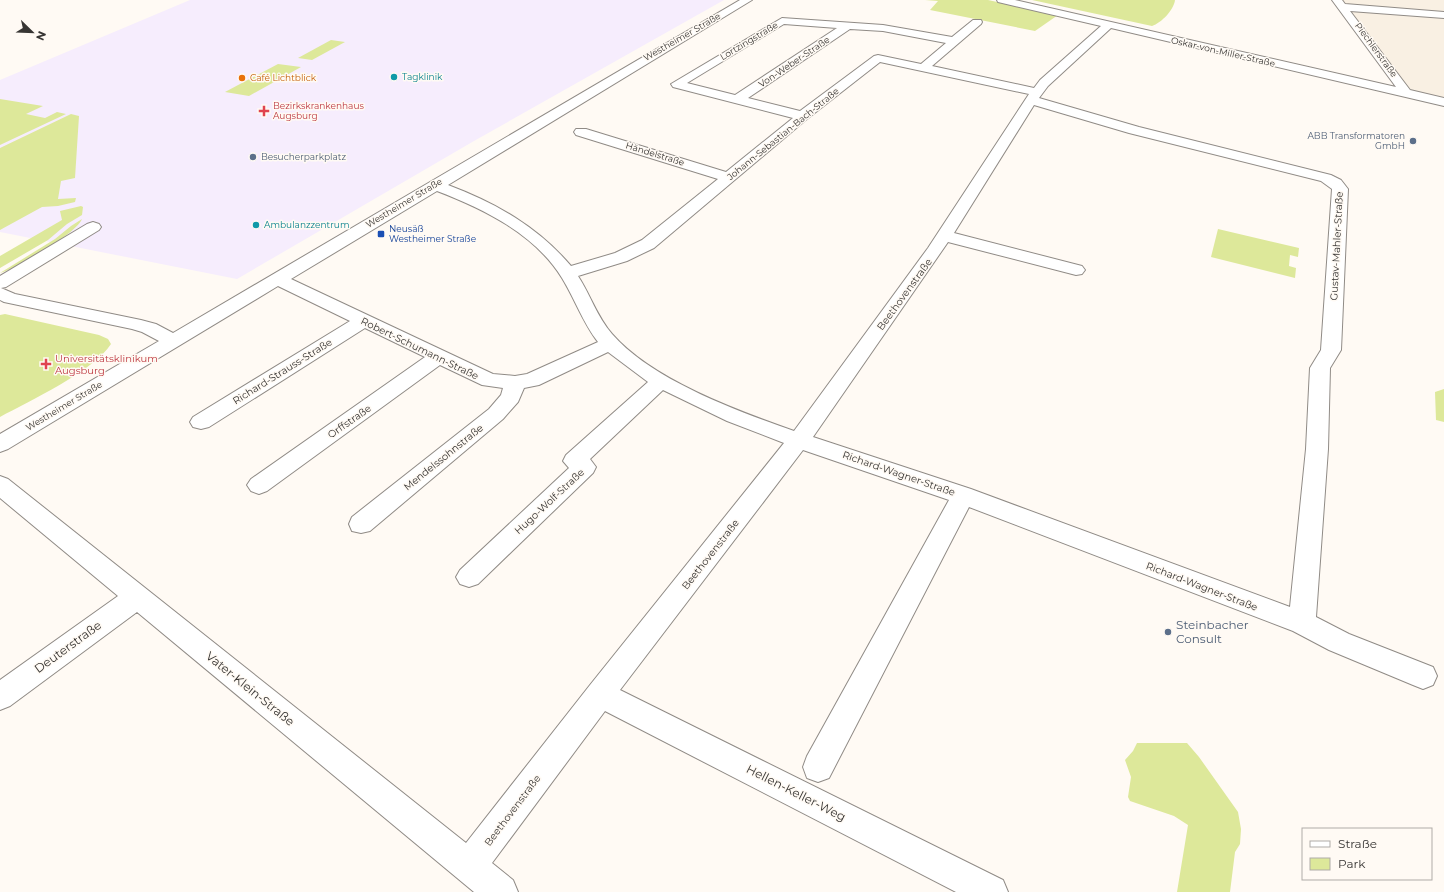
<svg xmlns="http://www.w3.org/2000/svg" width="1444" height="892" font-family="Montserrat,sans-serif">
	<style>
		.built { fill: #f9f0e3 }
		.medical { fill: #f6edfd }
		.green { fill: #dde89a }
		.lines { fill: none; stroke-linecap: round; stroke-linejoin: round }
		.minor-casing { stroke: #908b86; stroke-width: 2 }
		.minor { fill: #fff; fill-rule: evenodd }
		.culture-dot { fill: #0f9aa8; stroke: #fffaf4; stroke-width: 1.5 }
		.food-dot { fill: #e8710a; stroke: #fffaf4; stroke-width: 1.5 }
		.health-dot { fill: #e0444e; stroke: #fffaf4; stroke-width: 1.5 }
		.service-dot { fill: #5c6f8a; stroke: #fffaf4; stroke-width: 1.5 }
		.transit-dot { fill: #1a4fb4; stroke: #fffaf4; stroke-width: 1.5 }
		.labels { text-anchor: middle; stroke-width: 3; stroke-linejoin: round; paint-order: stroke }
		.far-street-label { font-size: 9px; fill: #373533; stroke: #fffaf4 }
		.far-culture-label { font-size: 9px; fill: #0d838f; stroke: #fffaf4; text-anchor: start }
		.far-food-label { font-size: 9px; fill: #c56008; stroke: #fffaf4; text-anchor: start }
		.far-health-label { font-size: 9px; fill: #be3a42; stroke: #fffaf4; text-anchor: start }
		.far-service-label { font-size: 9px; fill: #4e5e75; stroke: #fffaf4; text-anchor: end }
		.far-transit-label { font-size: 9px; fill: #164399; stroke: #fffaf4; text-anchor: start }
		.street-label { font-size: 10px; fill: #373533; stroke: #fffaf4 }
		.health-label { font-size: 10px; fill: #be3a42; stroke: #fffaf4; text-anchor: start }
		.near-service-label { font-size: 12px; fill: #4e5e75; stroke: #fffaf4; text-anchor: start }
		.near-street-label { font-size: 12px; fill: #373533; stroke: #fffaf4 }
	</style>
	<rect width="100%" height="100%" fill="#fffaf4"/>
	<!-- built -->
	<path class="built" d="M1337,0H1444V102L1403,93Z"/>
	<!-- medical -->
	<path class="medical" d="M190,0H724L474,141L237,279L0,232V80Z"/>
	<!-- green -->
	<g class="green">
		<path d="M925,0H988L1058,15L1035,31L930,10L938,1Z"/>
		<path d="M1032,0H1175C1174,10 1161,23 1152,26Z"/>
		<path d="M331,40L345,42L312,60L298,58Z"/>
		<path d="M278,64L301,67L249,96L225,92Z"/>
		<path d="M0,99L43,106L26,114L45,118L57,112L66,114L0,145Z"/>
		<path d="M71,114L79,116L75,178L61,181L58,199L76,198L75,202L58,206L42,207L0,230V148Z"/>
		<path d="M81,206L83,207L82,215L67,224L48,240L0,268V256L62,220L60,211Z"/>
		<path d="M82,219C76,234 17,268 0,273L55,239L71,226Z"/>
		<path d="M1218,229L1299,248L1298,257L1290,255L1289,266L1296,268L1295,278L1211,257Z"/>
		<path d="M5,314L99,335L108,339L111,344C94,371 29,401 0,417V315Z"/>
		<path d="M1444,389V422L1436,420L1435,392Z"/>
		<path d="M1137,743H1187L1199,757L1238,812L1241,829L1240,844L1235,852L1230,892H1177L1188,825L1174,816L1130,801L1128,797L1131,777L1125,760L1133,751Z"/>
	</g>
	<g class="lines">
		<defs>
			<path id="minor" d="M740,0H752L448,185C496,203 538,227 571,266L615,253L642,240L718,179L576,135L574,132L576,129H586L726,172L793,118L673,87L671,84L782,18L883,25L952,37L973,20H981L982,22L981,24L932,66L1034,88L1040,80L1101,26L998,2L997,0H1015L1396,87L1332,0H1342L1345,4L1444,12V18L1350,11L1410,90L1444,98V106L1111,28L1048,86L1039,98L1139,127L1331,175L1341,180L1348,189L1341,350L1330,368L1328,449L1316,617L1349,634L1433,667L1437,676L1433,685L1423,689L1413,685L1329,650L1293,631L969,507L829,778L818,782L807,778L803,767L807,756L949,500L803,450L620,690L1003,880L1008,892H956L605,711L492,863L513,880L518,892H474L137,612L10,706L0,710V680L118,596L0,498V476L8,479L466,843L590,685L784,443L727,421L663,390L590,459L596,467L593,473L478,584L469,587L460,584L456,577L460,570L569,468L563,461L566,455L648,382L608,352L539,385L524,388L518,402L503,419L370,531L361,533L352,531L349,524L352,517L489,409L501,395L503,388L482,385L440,365L267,491L259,494L251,491L247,485L251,479L425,357L365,328L209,427L201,429L193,427L190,422L193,417L350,321L278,286L8,449L0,452V434L159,341L142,332L132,329L4,302L0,300V276L87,224L93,222L99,224L101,227L99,230L6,287L1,288L15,294L141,320L156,324L173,333ZM784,24L837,28L735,95L687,83ZM850,29L883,31L946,43L921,64L878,55L874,56L800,111L748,98ZM880,62L1029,94L928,248L794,431C737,411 652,380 612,334C597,317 590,294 578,276L627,261L654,248L807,119ZM1034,105L1129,133L1321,181L1332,189L1321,350L1310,368L1306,449L1290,607L971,489L813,437L948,242L1076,275L1082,274L1085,270L1082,266L954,233ZM437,191C484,209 535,234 562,278C575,299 583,323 598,342L527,374L515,376L493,374L291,279Z"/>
		</defs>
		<!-- minor casing -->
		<use href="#minor" class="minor-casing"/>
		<!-- minor -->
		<use href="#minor" class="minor"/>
	</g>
	<!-- markers -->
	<g class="culture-dot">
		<circle cx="394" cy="77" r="4"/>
		<circle cx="256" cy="225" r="4"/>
	</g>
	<circle class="food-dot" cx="242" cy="78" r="4"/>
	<g class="health-dot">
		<path d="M262 105h4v4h4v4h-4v4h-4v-4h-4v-4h4z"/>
		<path d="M44 358h4v4h4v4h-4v4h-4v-4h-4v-4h4z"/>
	</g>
	<g class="service-dot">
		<circle cx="1413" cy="141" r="4"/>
		<circle cx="253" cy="157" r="4"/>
		<circle cx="1168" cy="632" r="4"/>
	</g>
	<rect class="transit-dot" x="377" y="230" width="8" height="8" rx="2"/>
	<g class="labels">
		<!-- far-street labels -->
		<g class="far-street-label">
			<text transform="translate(682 37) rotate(-30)" y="3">Westheimer Straße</text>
			<text transform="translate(749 41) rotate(-31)" y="3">Lortzingstraße</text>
			<text transform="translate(1376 50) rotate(54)" y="3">Piechlerstraße</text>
			<text transform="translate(1223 52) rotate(13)" y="3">Oskar-von-Miller-Straße</text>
			<text transform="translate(794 62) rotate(-34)" y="3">Von-Weber-Straße</text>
			<text transform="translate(783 134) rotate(-39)" y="3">Johann-Sebastian-Bach-Straße</text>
			<text transform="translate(655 154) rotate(17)" y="3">Händelstraße</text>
			<text transform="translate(404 203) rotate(-31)" y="3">Westheimer Straße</text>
			<text transform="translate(64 406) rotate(-31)" y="3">Westheimer Straße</text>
		</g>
		<!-- far-culture labels -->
		<g class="far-culture-label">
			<text x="402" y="80">Tagklinik</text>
			<text x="264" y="228">Ambulanzzentrum</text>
		</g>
		<!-- far-food labels -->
		<g class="far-food-label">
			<text x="250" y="81">Café Lichtblick</text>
		</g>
		<!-- far-health labels -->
		<g class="far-health-label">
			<text x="273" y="109">Bezirkskrankenhaus<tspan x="273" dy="10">Augsburg</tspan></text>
		</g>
		<!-- far-service labels -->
		<g class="far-service-label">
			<text x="1405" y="139">ABB Transformatoren<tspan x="1405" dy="10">GmbH</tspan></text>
			<text x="261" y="160" text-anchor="start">Besucherparkplatz</text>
		</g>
		<!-- far-transit labels -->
		<g class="far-transit-label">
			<text x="389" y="232">Neusäß<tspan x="389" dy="10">Westheimer Straße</tspan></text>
		</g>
		<!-- street labels -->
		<g class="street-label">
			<text transform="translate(1336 246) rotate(-87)" y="4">Gustav-Mahler-Straße</text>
			<text transform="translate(904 294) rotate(-54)" y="4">Beethovenstraße</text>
			<text transform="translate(420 348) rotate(26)" y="4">Robert-Schumann-Straße</text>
			<text transform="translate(282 371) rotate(-32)" y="4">Richard-Strauss-Straße</text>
			<text transform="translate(349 421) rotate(-35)" y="4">Orffstraße</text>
			<text transform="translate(443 457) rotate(-39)" y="4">Mendelssohnstraße</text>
			<text transform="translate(899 473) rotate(19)" y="4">Richard-Wagner-Straße</text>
			<text transform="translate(549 501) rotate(-43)" y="4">Hugo-Wolf-Straße</text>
			<text transform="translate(710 554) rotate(-52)" y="4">Beethovenstraße</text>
			<text transform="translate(1202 586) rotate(21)" y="4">Richard-Wagner-Straße</text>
			<text transform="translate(512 810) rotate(-53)" y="4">Beethovenstraße</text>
		</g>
		<!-- health labels -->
		<g class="health-label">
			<text x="55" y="362">Universitätsklinikum<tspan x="55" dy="12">Augsburg</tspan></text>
		</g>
		<!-- near-service labels -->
		<g class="near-service-label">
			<text x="1176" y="629">Steinbacher<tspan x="1176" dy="14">Consult</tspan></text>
		</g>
		<!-- near-street labels -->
		<g class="near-street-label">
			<text transform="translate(68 647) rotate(-36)" y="4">Deuterstraße</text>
			<text transform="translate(250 689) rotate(39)" y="4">Vater-Klein-Straße</text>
			<text transform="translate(796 793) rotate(27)" y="4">Hellen-Keller-Weg</text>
		</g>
	</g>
	<!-- legend -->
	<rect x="1302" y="828" width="130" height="52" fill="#fffaf4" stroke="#afaba7"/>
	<rect x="1310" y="841" width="20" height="6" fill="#ffffff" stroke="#afaba7"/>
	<text x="1338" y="848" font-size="12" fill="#373533">Straße</text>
	<rect x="1310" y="858" width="20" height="12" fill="#dde89a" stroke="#afaba7"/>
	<text x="1338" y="868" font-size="12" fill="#373533">Park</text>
	<!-- north arrow -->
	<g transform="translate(32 32) rotate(113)" stroke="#fffaf4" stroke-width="3" paint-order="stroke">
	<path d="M0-3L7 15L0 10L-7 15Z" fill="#373533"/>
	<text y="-6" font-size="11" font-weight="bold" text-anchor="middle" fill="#373533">N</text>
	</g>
</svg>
